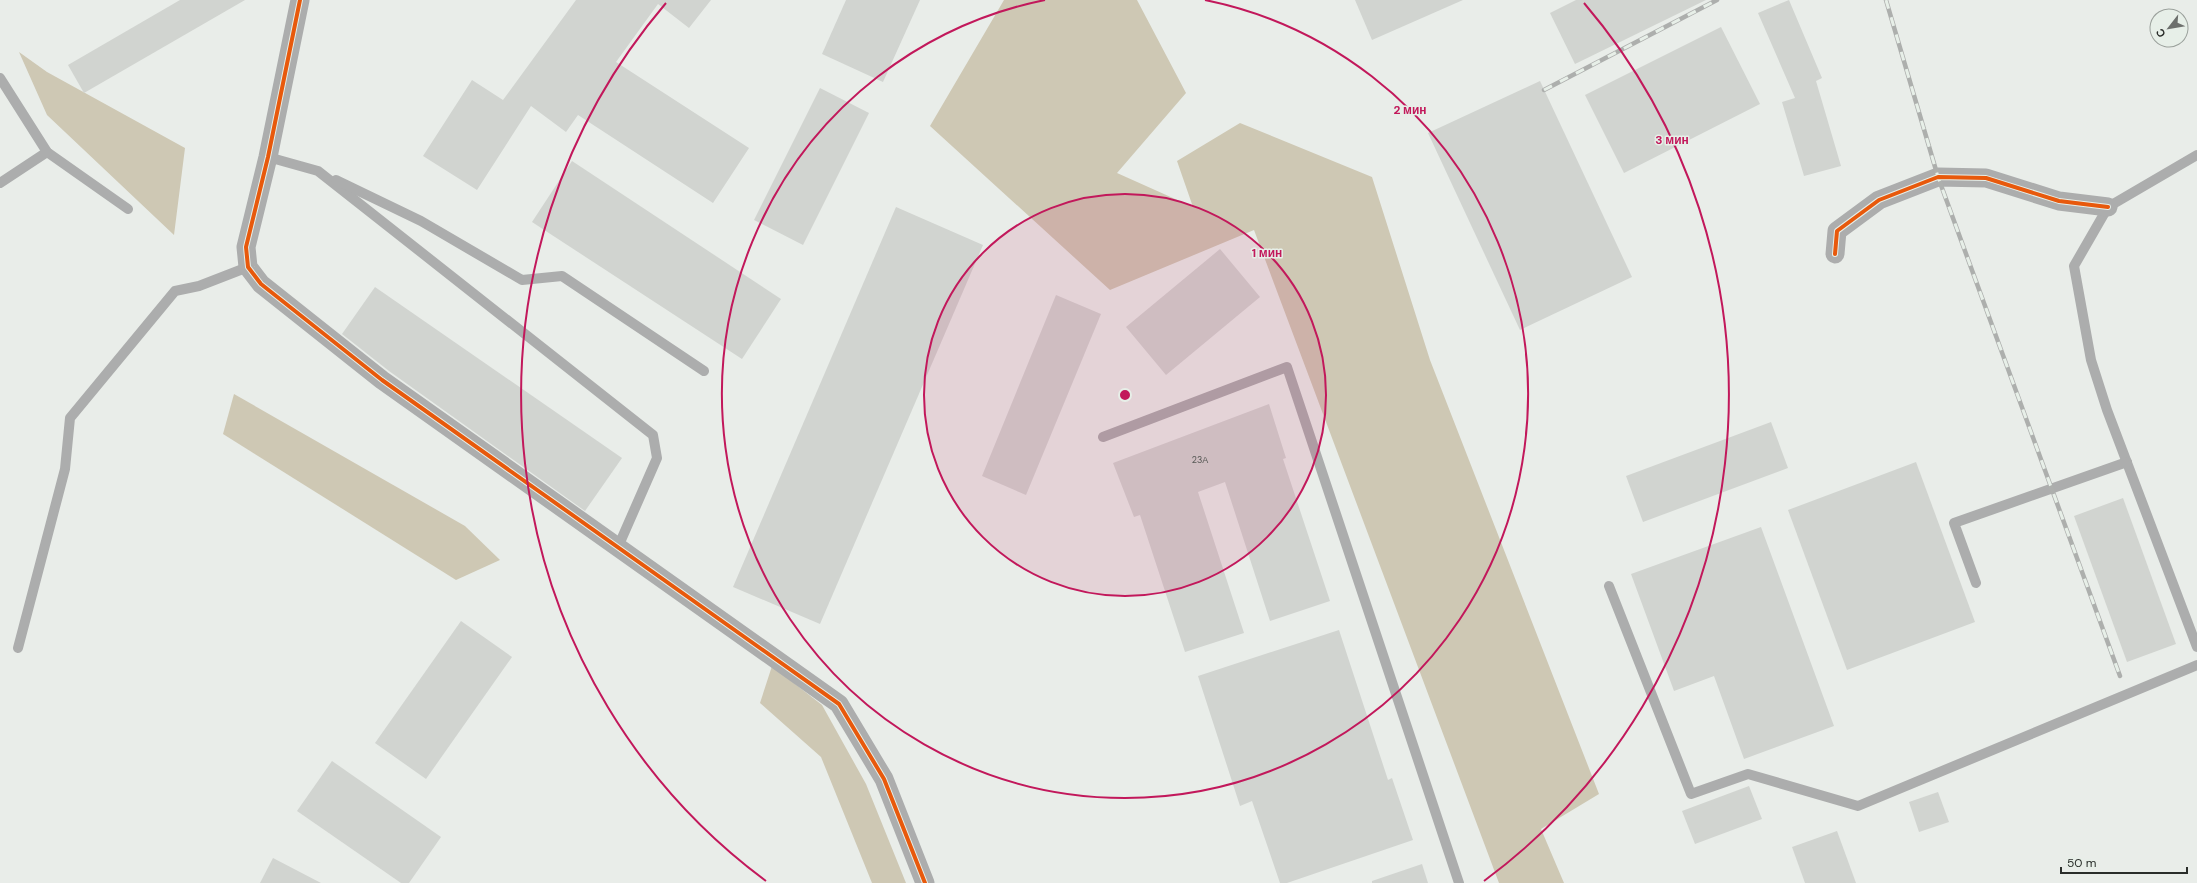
<svg xmlns="http://www.w3.org/2000/svg" width="2197" height="883" font-family="'DM Sans',sans-serif">
	<style>
		.forest { fill: #cec8b4 }
		.building { fill: #d1d4d0 }
		.lines { fill: none; stroke-linecap: round; stroke-linejoin: round }
		.lane { stroke: #acadad; stroke-width: 10 }
		.street { stroke: #acadad; stroke-width: 19 }
		.rail-casing { stroke: #adafad; stroke-width: 4.5 }
		.rail { stroke: #e7efe8; stroke-width: 3; stroke-dasharray: 9; stroke-linecap: butt }
		.cycleway-casing { stroke: #e7efe8; stroke-width: 6 }
		.cycleway { stroke: #e8590c; stroke-width: 4 }
		.ring { fill: none; stroke: #c2185b; stroke-width: 2 }
		.labels { text-anchor: middle; stroke-width: 3; stroke-linejoin: round; paint-order: stroke }
		.number-label { font-size: 9px; fill: #565855 }
		.centre { fill: #c2185b; stroke: #e7efe8; stroke-width: 2 }
		.ring-label { font-size: 12px; text-anchor: middle; font-weight: bold; fill: #c2185b; stroke: #e7efe8; stroke-width: 3; stroke-linejoin: round; paint-order: stroke }
	</style>
	<rect width="100%" height="100%" fill="#e9ede9"/>
	<!-- forest -->
	<g class="forest">
		<path d="M1004,0H1137L1186,93L1117,173L1193,207L1177,161L1240,123L1372,177L1430,360L1599,794L1541,829L1564,883H1499L1254,230L1110,290L930,126Z"/>
		<path d="M19,52L47,72L185,148L174,235L47,115Z"/>
		<path d="M234,394L465,526L500,560L456,580L223,434Z"/>
		<path d="M772,666L822,705L866,784L906,883H872L821,757L760,703Z"/>
	</g>
	<!-- building -->
	<g class="building">
		<path d="M180,0H245L84,93L68,65Z"/>
		<path d="M576,0H711L689,28L658,4L616,62L749,148L713,203L578,115L566,132L531,106L477,190L423,156L472,80L503,100Z"/>
		<path d="M846,0H920L883,82L822,54Z"/>
		<path d="M1355,0H1463L1372,40Z"/>
		<path d="M1576,0H1706L1575,64L1550,13Z"/>
		<path d="M1789,0L1822,78L1816,81L1841,166L1804,176L1782,102L1795,98L1758,13Z"/>
		<path d="M1721,27L1760,104L1624,173L1585,95Z"/>
		<path d="M1540,81L1632,277L1520,330L1428,133Z"/>
		<path d="M820,88L869,113L803,245L754,220Z"/>
		<path d="M572,161L781,299L742,359L532,222Z"/>
		<path d="M896,207L983,245L820,624L733,587Z"/>
		<path d="M1220,249L1260,297L1166,375L1126,327Z"/>
		<path d="M375,287L622,458L585,511L389,371L342,334Z"/>
		<path d="M1056,295L1101,314L1026,495L982,476Z"/>
		<path d="M1269,404L1286,458L1283,459L1330,601L1270,621L1225,482L1198,492L1244,633L1185,652L1140,515L1134,517L1113,463Z"/>
		<path d="M1771,422L1788,468L1643,522L1626,476Z"/>
		<path d="M1916,462L1975,622L1847,670L1788,510Z"/>
		<path d="M2123,498L2176,644L2127,662L2074,516Z"/>
		<path d="M1761,527L1834,726L1744,759L1714,676L1674,691L1631,574Z"/>
		<path d="M461,621L512,657L426,779L375,743Z"/>
		<path d="M1339,630L1388,780L1392,778L1413,840L1287,883H1280L1252,801L1240,806L1198,676Z"/>
		<path d="M332,761L441,837L409,883H401L297,811Z"/>
		<path d="M1749,786L1762,819L1695,844L1682,811Z"/>
		<path d="M1938,792L1949,822L1919,832L1909,802Z"/>
		<path d="M1837,831L1856,883H1805L1792,847Z"/>
		<path d="M273,858L321,883H260Z"/>
		<path d="M1422,864L1428,883H1372V881Z"/>
	</g>
	<g class="lines">
		<!-- lane -->
		<g class="lane">
			<path d="M0,78L47,152L128,209"/>
			<path d="M2197,155L2108,207L2074,266L2091,360L2107,410L2197,647"/>
			<path d="M268,157L318,171L653,435L657,458L618,547"/>
			<path d="M336,180L421,221L522,280L562,276L704,371"/>
			<path d="M0,183L47,152"/>
			<path d="M1103,437L1287,367L1459,883"/>
			<path d="M1976,583L1954,523L2127,462"/>
			<path d="M1609,586L1691,794L1748,774L1858,806L2197,665"/>
			<path d="M18,648L65,469L70,418L175,291L199,286L248,267"/>
		</g>
		<!-- street -->
		<g class="street">
			<path d="M300,0L268,157L246,247L248,267L261,284L382,380L839,704L884,779L925,883"/>
			<path d="M1835,254L1837,231L1879,200L1938,177L1986,178L2059,201L2108,207"/>
		</g>
		<defs>
			<g id="rail">
				<path d="M1886,0L1938,177L2120,676"/>
				<path d="M1544,90L1717,0"/>
			</g>
		</defs>
		<!-- rail casing -->
		<use href="#rail" class="rail-casing"/>
		<!-- rail -->
		<use href="#rail" class="rail"/>
		<defs>
			<g id="cycleway">
				<path d="M300,0L268,157L246,247L248,267L261,284L382,380L839,704L884,779L925,883"/>
				<path d="M1835,254L1837,231L1879,200L1938,177L1986,178L2059,201L2108,207"/>
			</g>
		</defs>
		<!-- cycleway casing -->
		<use href="#cycleway" class="cycleway-casing"/>
		<!-- cycleway -->
		<use href="#cycleway" class="cycleway"/>
	</g>
	<!-- distance rings -->
	<circle cx="1125" cy="395" r="201" fill="#c2185b" fill-opacity=".12"/>
	<g class="ring">
		<circle cx="1125" cy="395" r="201"/>
		<path d="M1205 0A403 403 0 1 1 1045 0"/>
		<path d="M766 881A604 604 0 0 1 666 3M1584 3A604 604 0 0 1 1484 881"/>
	</g>
	<g class="labels">
		<!-- number labels -->
		<g class="number-label">
			<text x="1200" y="463">23А</text>
		</g>
	</g>
	<circle cx="1125" cy="395" r="6" class="centre"/>
	<g class="ring-label">
		<text x="1410" y="114">2 мин</text>
		<text x="1672" y="144">3 мин</text>
		<text x="1267" y="257">1 мин</text>
	</g>
	<!-- north arrow -->
	<g transform="translate(2169 28) rotate(239)"><circle r="19" fill="#e7efe8" stroke="#9ba19c"/>
	<path d="M0-3L7 15L0 10L-7 15Z" fill="#6d706d"/>
	<text y="-6" font-size="11" font-weight="bold" text-anchor="middle" fill="#2a2d2a">С</text>
	</g>
	<!-- scale -->
	<path d="M2061 867v6h126v-6" fill="none" stroke="#2a2d2a" stroke-width="2"/>
	<text x="2067" y="867" font-size="12" fill="#2a2d2a" stroke="#e7efe8" stroke-width="3" paint-order="stroke">50 m</text>
</svg>
